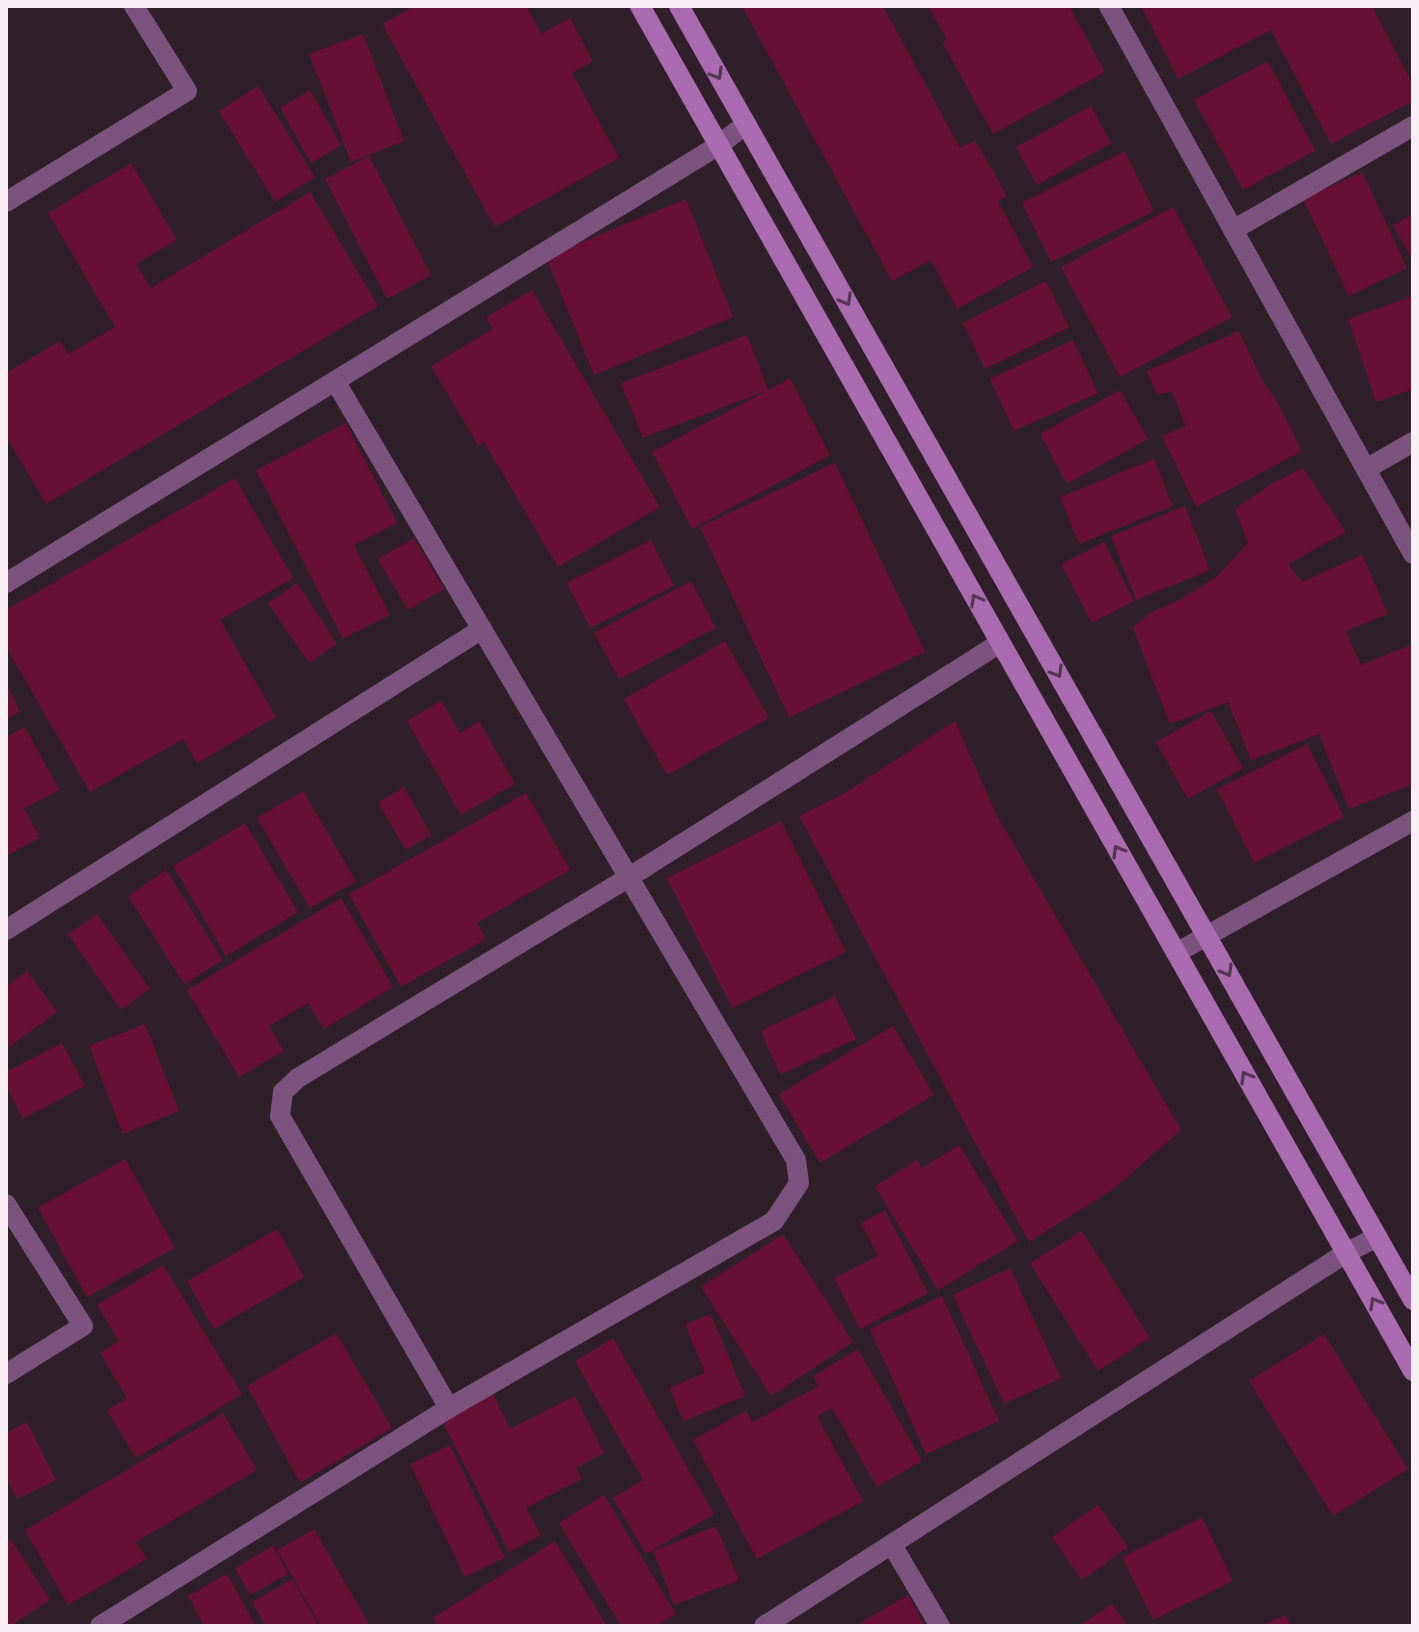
<svg xmlns="http://www.w3.org/2000/svg" width="1419" height="1632" font-family="'DejaVu Sans',sans-serif">
	<style>
		.building { fill: #681034 }
		.lines { fill: none; stroke-linecap: round; stroke-linejoin: round }
		.street { stroke: #7b537e; stroke-width: 20 }
		.secondary { stroke: #ab6bb1; stroke-width: 20 }
		.oneway { stroke: #543652 }
	</style>
	<rect width="100%" height="100%" fill="#2f1f29"/>
	<!-- building -->
	<g class="building">
		<path d="M414,6H526L541,34L570,18L593,61L572,73L619,158L495,227L382,24Z"/>
		<path d="M742,6H883L960,148L975,140L1007,196L998,201L1033,267L957,309L931,260L892,281Z"/>
		<path d="M928,6H1069L1105,72L993,134L942,42L947,40Z"/>
		<path d="M1141,6H1372L1413,85V101L1331,144L1271,30L1178,79Z"/>
		<path d="M363,34L404,141L351,162L309,54Z"/>
		<path d="M1268,61L1315,151L1243,190L1194,100Z"/>
		<path d="M258,86L315,177L275,202L219,111Z"/>
		<path d="M310,90L341,145L311,163L280,108Z"/>
		<path d="M1091,106L1111,143L1037,185L1016,147Z"/>
		<path d="M1125,151L1154,211L1051,262L1022,203Z"/>
		<path d="M369,156L431,275L387,299L325,179Z"/>
		<path d="M131,163L177,240L136,264L151,288L310,192L378,306L46,504L6,436V373L60,341L68,354L115,327L48,213Z"/>
		<path d="M1362,172L1407,268L1349,296L1303,199Z"/>
		<path d="M686,199L733,317L594,375L546,257Z"/>
		<path d="M1173,207L1232,317L1120,377L1061,267Z"/>
		<path d="M1413,214V261L1393,225Z"/>
		<path d="M1046,281L1069,327L985,369L963,323Z"/>
		<path d="M532,290L660,507L558,567L484,442L478,445L431,366L493,329L486,317Z"/>
		<path d="M1413,296V389L1376,402L1348,319Z"/>
		<path d="M1239,331L1260,376L1279,405L1302,451L1196,507L1162,436L1186,426L1172,392L1157,394L1147,371Z"/>
		<path d="M747,335L768,390L643,438L621,383Z"/>
		<path d="M1073,340L1098,393L1014,431L990,379Z"/>
		<path d="M790,378L830,455L692,529L652,452Z"/>
		<path d="M1120,390L1148,439L1067,484L1040,434Z"/>
		<path d="M346,423L397,523L354,545L390,615L343,639L256,470Z"/>
		<path d="M1154,459L1173,506L1079,544L1060,497Z"/>
		<path d="M835,463L925,652L789,718L700,527Z"/>
		<path d="M1303,468L1346,532L1288,564L1302,582L1362,555L1388,614L1346,631L1361,665L1413,644V784L1349,809L1319,734L1251,760L1228,702L1170,724L1133,628L1148,614L1181,599L1216,577L1248,543L1235,509L1274,482Z"/>
		<path d="M235,478L293,578L220,620L276,717L197,763L183,739L90,792L6,647V610Z"/>
		<path d="M1185,506L1210,570L1136,600L1111,536Z"/>
		<path d="M414,538L444,589L408,610L378,559Z"/>
		<path d="M651,540L674,586L590,628L567,583Z"/>
		<path d="M1104,542L1134,601L1092,623L1061,564Z"/>
		<path d="M691,581L716,628L619,679L594,633Z"/>
		<path d="M297,583L337,644L309,663L268,603Z"/>
		<path d="M725,641L769,718L667,775L624,699Z"/>
		<path d="M6,681L20,713L6,719Z"/>
		<path d="M441,701L460,733L479,721L515,784L461,815L407,721Z"/>
		<path d="M1211,711L1243,768L1188,799L1156,742Z"/>
		<path d="M955,721L996,814L1181,1130L1112,1190L1029,1242L799,816L845,793Z"/>
		<path d="M25,727L59,790L24,808L40,838L6,856V737Z"/>
		<path d="M1307,744L1344,817L1254,863L1217,789Z"/>
		<path d="M404,787L431,835L406,850L378,802Z"/>
		<path d="M303,791L356,881L310,908L257,818Z"/>
		<path d="M526,793L570,870L477,923L486,939L401,987L349,894Z"/>
		<path d="M781,821L846,952L732,1008L667,878Z"/>
		<path d="M245,823L298,912L226,956L173,866Z"/>
		<path d="M166,870L223,960L184,984L128,896Z"/>
		<path d="M341,898L393,987L324,1029L308,1003L269,1026L284,1051L239,1077L187,990Z"/>
		<path d="M97,914L150,989L121,1010L68,934Z"/>
		<path d="M27,971L57,1012L6,1049V987Z"/>
		<path d="M835,996L856,1039L780,1075L761,1031Z"/>
		<path d="M145,1024L179,1111L123,1134L89,1046Z"/>
		<path d="M893,1026L934,1095L820,1163L779,1094Z"/>
		<path d="M62,1043L85,1086L23,1119L6,1085V1072Z"/>
		<path d="M959,1145L1018,1241L938,1290L875,1186L917,1160L922,1168Z"/>
		<path d="M125,1159L175,1248L87,1297L38,1208Z"/>
		<path d="M885,1210L928,1293L860,1329L834,1278L878,1256L861,1223Z"/>
		<path d="M277,1229L304,1277L214,1329L187,1281Z"/>
		<path d="M1082,1231L1150,1338L1098,1371L1030,1263Z"/>
		<path d="M783,1234L853,1342L771,1396L701,1287Z"/>
		<path d="M163,1265L242,1394L136,1458L107,1410L127,1398L100,1353L119,1341L97,1305Z"/>
		<path d="M1010,1268L1061,1378L1004,1404L953,1295Z"/>
		<path d="M942,1296L999,1421L926,1454L870,1329Z"/>
		<path d="M711,1314L745,1396L683,1421L669,1388L705,1373L685,1324Z"/>
		<path d="M336,1333L392,1428L300,1483L247,1386Z"/>
		<path d="M1324,1334L1408,1469L1333,1516L1249,1381Z"/>
		<path d="M613,1338L714,1514L646,1554L613,1498L643,1480L575,1361Z"/>
		<path d="M858,1349L922,1461L877,1487L832,1408L817,1416L863,1501L757,1559L693,1440L746,1411L752,1422L819,1386L813,1376Z"/>
		<path d="M491,1391L510,1429L575,1396L604,1453L576,1468L582,1479L526,1508L541,1535L509,1552L440,1417Z"/>
		<path d="M223,1413L257,1470L136,1542L147,1559L68,1605L25,1530Z"/>
		<path d="M27,1422L56,1480L17,1499L6,1477V1433Z"/>
		<path d="M450,1445L505,1558L465,1577L410,1464Z"/>
		<path d="M604,1495L676,1614L656,1626H621L559,1523Z"/>
		<path d="M1098,1505L1128,1547L1082,1580L1052,1537Z"/>
		<path d="M1202,1517L1233,1581L1153,1620L1122,1557Z"/>
		<path d="M716,1526L739,1580L674,1605L653,1551Z"/>
		<path d="M314,1529L370,1626H321L277,1550Z"/>
		<path d="M10,1538L50,1600L10,1626H6V1541Z"/>
		<path d="M555,1541L607,1626H438L433,1618Z"/>
		<path d="M273,1546L288,1574L250,1595L235,1568Z"/>
		<path d="M227,1574L256,1626H204L188,1596Z"/>
		<path d="M292,1579L319,1626H266L252,1602Z"/>
		<path d="M908,1595L925,1626H855Z"/>
		<path d="M1112,1604L1128,1626H1079Z"/>
		<path d="M1285,1615L1291,1626H1262Z"/>
	</g>
	<g class="lines">
		<!-- street -->
		<g class="street">
			<path d="M1109,6L1413,554"/>
			<path d="M6,202L187,91L134,6"/>
			<path d="M1233,230L1413,126"/>
			<path d="M1366,469L1413,442"/>
			<path d="M6,583L719,145L746,124"/>
			<path d="M6,930L482,629"/>
			<path d="M1176,953L1413,821"/>
			<path d="M6,1204L83,1326L6,1374"/>
			<path d="M449,1408L280,1116L283,1092L298,1078L631,876L1000,643"/>
			<path d="M892,1545L940,1626"/>
			<path d="M100,1626L449,1408L774,1221L799,1183L796,1160L335,381"/>
			<path d="M764,1626L1346,1253L1377,1237"/>
		</g>
		<!-- secondary -->
		<g class="secondary">
			<path d="M640,6L1413,1371"/>
			<path d="M679,6L1413,1300"/>
		</g>
	</g>
	<!-- one-way arrows -->
	<defs><path id="oneway-chevron" d="M-2-3.5L2.5 0L-2 3.5" fill="none" stroke-width="1.6" stroke-linecap="round" stroke-linejoin="round" transform="scale(2)"/></defs>
	<g class="oneway">
		<use href="#oneway-chevron" transform="translate(717 74) rotate(60)"/>
		<use href="#oneway-chevron" transform="translate(846 300) rotate(60)"/>
		<use href="#oneway-chevron" transform="translate(976 600) rotate(-119)"/>
		<use href="#oneway-chevron" transform="translate(1057 672) rotate(60)"/>
		<use href="#oneway-chevron" transform="translate(1118 851) rotate(-120)"/>
		<use href="#oneway-chevron" transform="translate(1227 971) rotate(60)"/>
		<use href="#oneway-chevron" transform="translate(1246 1077) rotate(-120)"/>
		<use href="#oneway-chevron" transform="translate(1375 1303) rotate(-120)"/>
	</g>
	<!-- border -->
	<rect width="1419" height="1632" fill="none" stroke="#faeef5" stroke-width="16"/>
</svg>
